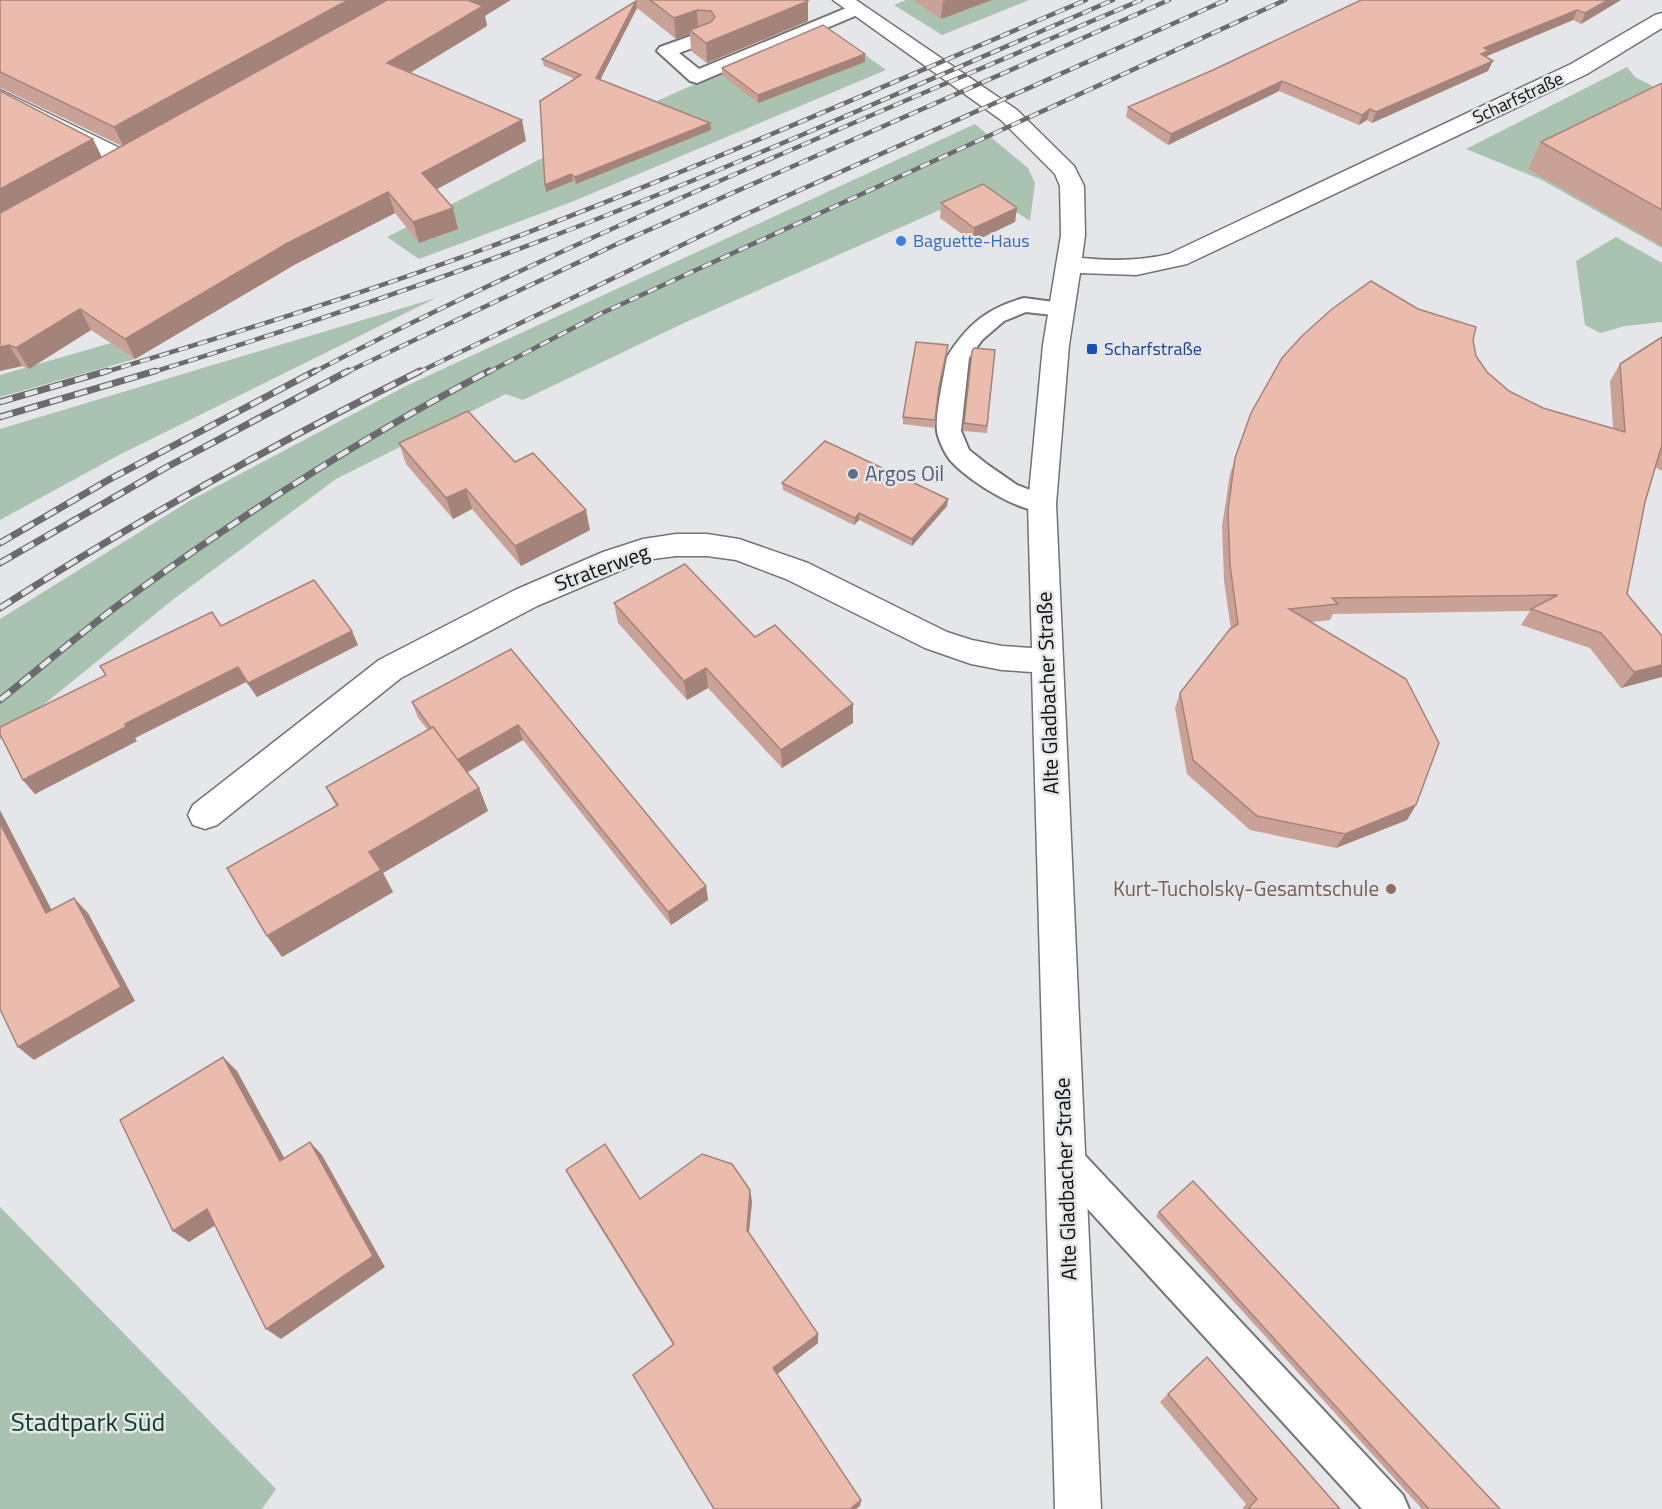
<svg xmlns="http://www.w3.org/2000/svg" width="1662" height="1509" font-family="'Titillium Web',sans-serif">
	<style>
		.green { fill: #aac2b0 }
		.lines { fill: none; stroke-linecap: round; stroke-linejoin: round }
		.lane-casing { stroke: #737376; stroke-width: 4 }
		.street-casing { stroke: #737376; stroke-width: 3 }
		.lane { fill: #fff; fill-rule: evenodd }
		.street { fill: #fff; fill-rule: evenodd }
		.rail-far1-casing { stroke: #6b6b6d; stroke-width: 4.5 }
		.rail-casing { stroke: #6b6b6d; stroke-width: 7 }
		.rail-far1 { stroke: #e5e6e9; stroke-width: 3; stroke-dasharray: 10; stroke-linecap: butt }
		.rail { stroke: #e5e6e9; stroke-width: 4.5; stroke-dasharray: 13; stroke-linecap: butt }
		.wall { fill: #caa196 }
		.shaded-wall { fill: #a4837a }
		.building { fill: #ebbbae; stroke: #a4837a; stroke-width: 1.5 }
		.shop-dot { fill: #3f7fe0; stroke: #e5e6e9; stroke-width: 2 }
		.transit-dot { fill: #1a4fb4; stroke: #e5e6e9; stroke-width: 2 }
		.service-dot { fill: #5c6f8a; stroke: #e5e6e9; stroke-width: 2 }
		.education-dot { fill: #8d6e63; stroke: #e5e6e9; stroke-width: 2 }
		.labels { text-anchor: middle; stroke-width: 5; stroke-linejoin: round; paint-order: stroke }
		.far-street-label { font-size: 18px; fill: #0f0f10; stroke: #e5e6e9 }
		.far-shop-label { font-size: 18px; fill: #366cbe; stroke: #e5e6e9; text-anchor: start }
		.far-transit-label { font-size: 18px; fill: #164399; stroke: #e5e6e9; text-anchor: start }
		.service-label { font-size: 21px; fill: #4e5e75; stroke: #e5e6e9; text-anchor: start }
		.street-label { font-size: 21px; fill: #0f0f10; stroke: #e5e6e9 }
		.education-label { font-size: 21px; fill: #785e54; stroke: #e5e6e9; text-anchor: end }
		.near-park-label { font-size: 26px; fill: #0e3e22; stroke: #e5e6e9 }
	</style>
	<rect width="100%" height="100%" fill="#e5e6e9"/>
	<!-- green -->
	<g class="green">
		<path d="M906,0H1029L942,35L894,5Z"/>
		<path d="M825,26L886,70L574,201L419,259L387,237L639,109Z"/>
		<path d="M1627,67L1635,77L1662,91V248L1542,180L1466,149Z"/>
		<path d="M975,124L1028,168L1035,183L1030,221L983,191L684,323L523,400L506,394L336,479L175,598L0,740V619L191,500L406,386Z"/>
		<path d="M1616,237L1662,263V322L1625,326L1600,333L1585,325L1576,261Z"/>
		<path d="M436,298L119,455L0,520V429Z"/>
		<path d="M111,343L135,359L0,397V375Z"/>
		<path d="M0,1207L276,1489L262,1509H0Z"/>
	</g>
	<g class="lines">
		<defs>
			<g id="lane">
				<path d="M856,4L862,5L865,9L862,13L697,83L690,81L657,51L660,47L699,33H711L714,37L711,41L679,53L699,69Z"/>
				<path d="M1024,298L1069,304L1072,309L1069,314L1061,316L1026,312L1004,321L982,340L969,358L961,431L969,450L988,465L1017,485L1051,498L1054,504L1051,510C1026,518 967,480 950,460C945,454 938,439 937,431C935,415 944,375 947,357C967,325 987,308 1024,298Z"/>
				<path d="M1066,1143L1078,1148L1403,1495L1409,1509H1362L1054,1172L1049,1160L1054,1148Z"/>
			</g>
			<g id="street">
				<path d="M833,0H856L1017,110L1074,166L1084,186L1085,235L1082,258C1112,261 1140,261 1169,254L1571,64L1655,15L1662,13V28L1587,74L1187,264L1136,275L1080,273L1069,345L1056,504L1101,1509H1055L1032,672L1002,670L971,664L925,648L786,579L736,560L707,556H676L645,560L537,606L401,678L217,825L205,829L193,825L188,815L193,805L379,660L515,590L603,552L643,539L676,534H707L739,539L808,563L947,632L972,640L1002,646L1032,648L1028,504L1043,345L1061,235L1060,186L1055,174L1001,120Z"/>
				<path d="M0,90L132,154L135,159L132,164L124,166L116,164L0,105Z"/>
			</g>
		</defs>
		<!-- lane casing -->
		<use href="#lane" class="lane-casing"/>
		<!-- street casing -->
		<use href="#street" class="street-casing"/>
		<!-- lane -->
		<use href="#lane" class="lane"/>
		<!-- street -->
		<use href="#street" class="street"/>
		<defs>
			<g id="rail-far1">
				<path d="M102,373C230,335 359,295 484,249C688,173 886,85 1086,0"/>
				<path d="M150,373C299,327 447,278 592,221C768,152 940,75 1113,0"/>
				<path d="M312,373C581,234 863,120 1141,0"/>
				<path d="M345,373L617,244L1169,0"/>
				<path d="M417,373L742,216L1226,0"/>
				<path d="M487,373L600,314L1285,0"/>
			</g>
			<g id="rail">
				<path d="M0,402L107,371"/>
				<path d="M0,417L155,371"/>
				<path d="M0,543L110,479L315,371"/>
				<path d="M0,563L165,468L348,371"/>
				<path d="M0,608C135,521 276,443 420,371"/>
				<path d="M0,700C39,669 77,636 117,606C235,519 359,439 489,371"/>
			</g>
		</defs>
		<!-- rail-far1 casing -->
		<use href="#rail-far1" class="rail-far1-casing"/>
		<!-- rail casing -->
		<use href="#rail" class="rail-casing"/>
		<!-- rail-far1 -->
		<use href="#rail-far1" class="rail-far1"/>
		<!-- rail -->
		<use href="#rail" class="rail"/>
	</g>
	<!-- wall -->
	<g class="wall">
		<path d="M0,0L485,16L487,26L410,73L526,141L436,189L458,229L419,243L395,213L294,265L135,359L91,330L29,369L22,366L0,371V91L93,139L102,157L122,146L1,88L0,89Z"/>
		<path d="M636,0H806L808,1V21L707,63L691,51L690,34L676,39L637,8L600,80L710,123L711,130L576,184L573,181L546,192L575,79L544,66L542,59L636,1Z"/>
		<path d="M913,0H992L941,19Z"/>
		<path d="M1361,0H1621L1581,24L1573,20L1487,56V58L1488,71L1372,123L1367,120L1359,125L1279,91L1168,145L1126,117L1128,107L1213,70Z"/>
		<path d="M865,62L758,103L722,75V68Z"/>
		<path d="M1662,83V246L1528,169L1541,142Z"/>
		<path d="M941,203L1017,208L1015,222L973,242L940,218Z"/>
		<path d="M1418,309L1473,340L1476,356L1487,372L1509,391L1543,408L1613,428L1610,381L1620,364L1662,337V471L1655,467L1645,502L1627,594L1662,636L1621,688L1590,648L1521,625L1530,611L1333,614L1330,620L1311,622L1416,805L1407,820L1336,848L1250,830L1187,774L1175,708L1180,693L1231,629L1224,581L1222,526L1230,474L1251,413Z"/>
		<path d="M995,350L987,433L963,431L972,351Z"/>
		<path d="M947,353L938,394L935,428L903,424V417Z"/>
		<path d="M399,443L515,462L590,530L521,566L472,509L453,519L406,464Z"/>
		<path d="M782,483L947,506L912,546L859,520L854,525L783,490Z"/>
		<path d="M614,603L755,637L853,704V723L782,768L708,688L687,700L618,623Z"/>
		<path d="M221,626L358,645L257,697L246,682L135,738L137,741L35,794L23,780Z"/>
		<path d="M511,649L706,886L708,900L671,925L523,740L467,772L479,788L488,811L383,873L393,892L282,957L336,806L326,787L428,730L418,718L412,702Z"/>
		<path d="M566,1170L640,1199L750,1190L752,1202L749,1233L818,1334V1343L777,1374L861,1500L860,1506L673,1345L572,1182Z"/>
		<path d="M1159,1212L1500,1509H1422L1156,1216Z"/>
		<path d="M1197,1365L1340,1509H1242L1246,1504L1160,1402Z"/>
	</g>
	<!-- shaded-wall -->
	<g class="shaded-wall">
		<path d="M348,0H390L124,147L114,127Z"/>
		<path d="M473,0H511L485,16L487,26L393,83L387,63Z"/>
		<path d="M946,0H992L941,19L943,1Z"/>
		<path d="M1608,0H1621L1581,24L1585,13Z"/>
		<path d="M636,1L637,8L597,86L596,78Z"/>
		<path d="M808,1V21L707,63L706,43Z"/>
		<path d="M697,10L698,31L690,30V34L676,39L674,18Z"/>
		<path d="M1577,10L1573,20L1487,56L1485,62L1477,65L1484,48Z"/>
		<path d="M865,54V62L758,103V95Z"/>
		<path d="M1493,61L1488,71L1372,123L1376,112Z"/>
		<path d="M1282,81L1279,91L1168,145L1171,134Z"/>
		<path d="M1370,109L1367,120L1359,125L1362,115Z"/>
		<path d="M522,120L526,141L428,194L422,173Z"/>
		<path d="M710,123L711,130L576,184L575,177Z"/>
		<path d="M93,139L103,160L0,216V189Z"/>
		<path d="M571,174L573,181L546,192L545,185Z"/>
		<path d="M388,192L395,213L294,265L135,359L125,339L286,244Z"/>
		<path d="M453,208L458,229L419,243L413,222Z"/>
		<path d="M1017,208L1015,222L973,242L974,228Z"/>
		<path d="M80,309L91,330L29,369L16,348Z"/>
		<path d="M9,345L22,366L0,371V347Z"/>
		<path d="M466,489L472,509L453,519L446,498Z"/>
		<path d="M948,499L947,506L912,546V539Z"/>
		<path d="M586,510L590,530L521,566L515,546Z"/>
		<path d="M859,513V520L854,525L855,518Z"/>
		<path d="M352,631L358,645L257,697L248,683Z"/>
		<path d="M1662,665V677L1621,688L1634,672Z"/>
		<path d="M238,667L246,682L135,738L137,741L35,794L23,780L125,724Z"/>
		<path d="M706,668L708,688L687,700L684,681Z"/>
		<path d="M853,704V723L782,768L781,750Z"/>
		<path d="M518,725L523,740L461,776L455,761Z"/>
		<path d="M479,788L488,811L383,873L393,892L282,957L267,936L369,852Z"/>
		<path d="M1416,805L1407,820L1336,848L1345,834Z"/>
		<path d="M0,810L61,928L46,913L0,823Z"/>
		<path d="M706,886L708,900L671,925L668,912Z"/>
		<path d="M74,898L88,913L135,1001L34,1060L18,1047Z"/>
		<path d="M223,1057L237,1071L293,1174L280,1161Z"/>
		<path d="M310,1142L322,1155L385,1267L281,1339L266,1329Z"/>
		<path d="M750,1190L752,1202L748,1240L747,1230Z"/>
		<path d="M207,1209L222,1221L189,1242L173,1231Z"/>
		<path d="M818,1334V1343L775,1376L773,1368Z"/>
		<path d="M861,1500L860,1506L856,1509H850Z"/>
	</g>
	<!-- building -->
	<g class="building">
		<path d="M0,0H348L114,127L0,72Z"/>
		<path d="M387,0H473L470,1L483,6L387,63L522,120L422,173L453,208L413,222L388,192L286,244L125,339L80,309L16,348L9,345L0,347V213Z"/>
		<path d="M650,0H806L808,1L706,43L690,30L711,22L715,17L711,11L697,10L674,18Z"/>
		<path d="M1361,0H1608L1585,13L1577,10L1484,48L1489,51L1481,54L1493,61L1376,112L1370,109L1362,115L1282,81L1171,134L1128,107L1213,70Z"/>
		<path d="M636,1L596,78L710,123L575,177L571,174L545,185L540,101L581,75L542,59Z"/>
		<path d="M823,25L865,54L758,95L722,68Z"/>
		<path d="M1662,83V210L1541,142Z"/>
		<path d="M0,91L93,139L0,189Z"/>
		<path d="M983,184L1017,208L974,228L941,203Z"/>
		<path d="M1371,281L1418,309L1476,327L1473,340L1476,356L1487,372L1509,391L1543,408L1625,432L1620,364L1662,337V448H1661L1645,502L1627,594L1662,636V665L1634,672L1601,633L1531,609L1558,595L1332,598L1338,604L1289,609L1406,679L1439,743L1416,805L1345,834L1257,816L1193,760L1180,693L1230,629L1238,624L1230,565L1228,510L1235,458L1251,413L1282,358L1303,335L1332,309Z"/>
		<path d="M916,342L948,345L939,387L935,420L903,417Z"/>
		<path d="M974,348L995,350L987,426L964,423L972,351Z"/>
		<path d="M468,411L515,462L533,453L586,510L515,546L466,489L446,498L399,443Z"/>
		<path d="M825,441L948,499L912,539L859,513L855,518L782,483Z"/>
		<path d="M685,564L755,637L775,625L853,704L781,750L706,668L684,681L614,603Z"/>
		<path d="M314,580L352,631L248,683L238,667L125,724L126,727L23,780L0,734V727L106,675L100,666L212,612L221,626Z"/>
		<path d="M511,649L706,886L668,912L518,725L457,760L433,727L431,728L412,702Z"/>
		<path d="M433,727L479,788L369,852L381,870L267,936L227,868L338,805L326,787Z"/>
		<path d="M0,823L46,913L74,898L121,987L18,1047L0,1009Z"/>
		<path d="M223,1057L280,1161L310,1142L373,1256L266,1329L207,1209L173,1231L120,1120Z"/>
		<path d="M605,1144L640,1199L702,1154L732,1164L750,1190L747,1230L818,1334L773,1368L861,1500L850,1509H714L633,1375L674,1344L566,1170Z"/>
		<path d="M1193,1181L1500,1509H1429L1159,1212Z"/>
		<path d="M1207,1357L1340,1509H1248L1257,1499L1168,1394Z"/>
	</g>
	<!-- markers -->
	<circle class="shop-dot" cx="901" cy="241" r="6"/>
	<rect class="transit-dot" x="1086" y="343" width="12" height="12" rx="3"/>
	<circle class="service-dot" cx="853" cy="474" r="6"/>
	<circle class="education-dot" cx="1391" cy="889" r="6"/>
	<g class="labels">
		<!-- far-street labels -->
		<g class="far-street-label">
			<text transform="translate(1518 98) rotate(-25)" y="6">Scharfstraße</text>
		</g>
		<!-- far-shop labels -->
		<g class="far-shop-label">
			<text x="913" y="247">Baguette-Haus</text>
		</g>
		<!-- far-transit labels -->
		<g class="far-transit-label">
			<text x="1104" y="355">Scharfstraße</text>
		</g>
		<!-- service labels -->
		<g class="service-label">
			<text x="865" y="481">Argos Oil</text>
		</g>
		<!-- street labels -->
		<g class="street-label">
			<text transform="translate(602 568) rotate(-20)" y="7">Straterweg</text>
			<text transform="translate(1048 693) rotate(-92)" y="7">Alte Gladbacher Straße</text>
			<text transform="translate(1066 1179) rotate(-92)" y="7">Alte Gladbacher Straße</text>
		</g>
		<!-- education labels -->
		<g class="education-label">
			<text x="1379" y="896">Kurt-Tucholsky-Gesamtschule</text>
		</g>
		<!-- near-park labels -->
		<g class="near-park-label">
			<text x="88" y="1431">Stadtpark Süd</text>
		</g>
	</g>
</svg>
